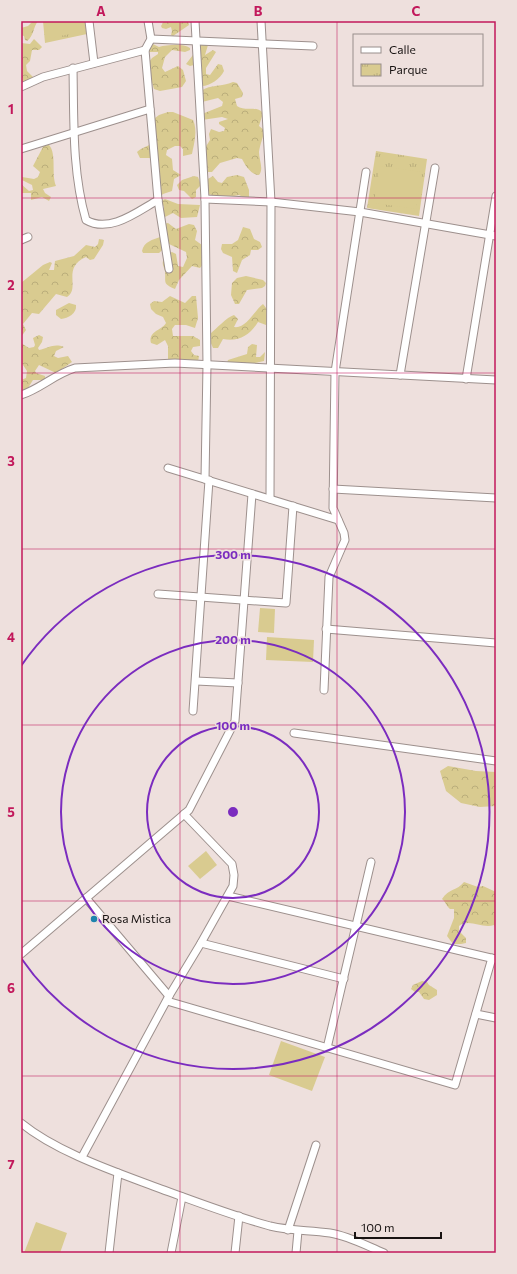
<svg xmlns="http://www.w3.org/2000/svg" width="517" height="1274" font-family="Commissioner,sans-serif">
	<style>
		.forest { fill: url(#forest-crowns) }
		.park { fill: url(#park-tufts) }
		.garden { fill: #d9cb90 }
		.lines { fill: none; stroke-linecap: round; stroke-linejoin: round }
		.minor-casing { stroke: #9d908d; stroke-width: 9 }
		.minor { stroke: #fff; stroke-width: 7 }
		.grid { fill: none; stroke: #c2185b; stroke-width: 1; stroke-opacity: 0.55 }
		.ring { fill: none; stroke: #7b2cbf; stroke-width: 2 }
		.poi-dot { fill: #1d84ad; stroke: #eee0dd; stroke-width: 1.5 }
		.labels { text-anchor: middle; stroke-width: 3; stroke-linejoin: round; paint-order: stroke }
		.poi-label { font-size: 12px; fill: #181312; stroke: #eee0dd; text-anchor: start }
		.centre { fill: #7b2cbf; stroke: #eee0dd; stroke-width: 2 }
		.ring-label { font-size: 12px; text-anchor: middle; font-weight: bold; fill: #7b2cbf; stroke: #eee0dd; stroke-width: 3; stroke-linejoin: round; paint-order: stroke }
		.neatline { fill: none; stroke: #c2185b; stroke-width: 1.5 }
		.grid-label { font-size: 13px; text-anchor: middle; font-weight: bold; fill: #c2185b }
	</style>
	<defs>
		<pattern id="forest-crowns" width="20" height="18" patternUnits="userSpaceOnUse"><rect width="20" height="18" fill="#d9cb90"/><path d="M2 6a3 3 0 1 1 6 0M12 15a3 3 0 1 1 6 0" fill="none" stroke="#baad7b"/></pattern>
		<pattern id="park-tufts" width="24" height="20" patternUnits="userSpaceOnUse"><rect width="24" height="20" fill="#d9cb90"/><path d="M3 7l-1-3M5 7V3M7 7l1-3M15 17l-1-3M17 17v-4M19 17l1-3" fill="none" stroke="#baad7b"/></pattern>
	</defs>
	<rect width="100%" height="100%" fill="#eee0dd"/>
	<!-- forest -->
	<g class="forest">
		<path d="M33,21H38C33,27 34,36 27,41L25,40L24,36L21,35V28L28,26Z"/>
		<path d="M164,21H188L189,25L173,36L171,35L172,31L171,27L166,29L162,28L161,26Z"/>
		<path d="M34,39L42,47L39,50H32L30,61L26,65L27,71L34,78L21,85V43L30,44Z"/>
		<path d="M153,44L159,47C167,45 183,43 190,48V50L185,52L172,50L165,57L162,68L165,72L178,66L183,70L186,81L182,87L160,91L154,89L149,73V62L152,58L158,54V52H149L148,48Z"/>
		<path d="M199,45H208L205,55L213,50L216,52L206,68V74L210,75L218,64L222,65L224,71C220,79 210,86 202,86L194,65L190,66L186,64L196,51Z"/>
		<path d="M233,82L237,83L243,93L242,97L235,99L237,106C245,112 256,105 263,113L259,126L264,130C264,136 260,144 259,152C259,160 264,169 259,175C251,175 245,165 242,159L237,158L220,163L212,172H206L205,148L210,140L209,134L211,129L219,132L224,131L225,128L219,124V122L228,119L222,117L202,120V114L222,106L223,102L218,98L202,102L201,91C211,84 222,87 233,82Z"/>
		<path d="M168,112H173L193,120C198,130 194,144 192,154L183,156V149L180,146H175L167,150L166,155L172,159L173,170L181,175L174,179L172,191L163,194L158,199H154L152,175L159,165L151,158H140L137,152C141,148 144,148 149,145C154,141 152,128 151,121L159,115Z"/>
		<path d="M44,145H49C57,154 51,173 56,186L43,189L45,193L51,197L49,201L42,197L31,200V193H21V184L29,191L33,190L32,185L22,180V177L34,179L38,177L40,172L33,166Z"/>
		<path d="M237,175L244,177L249,190V197L247,199L239,195L224,198L208,194L206,180L213,176L218,182L222,183L227,177Z"/>
		<path d="M194,176L198,177L201,185L196,190V197L192,199L184,191L179,190L177,185L182,180Z"/>
		<path d="M165,199L178,204L200,205L197,217L181,218L173,213L165,217L163,216L164,207L161,201Z"/>
		<path d="M168,223L176,229L189,224L194,225L197,231L195,240L202,245L208,258L200,268L192,266L179,280L175,289C162,283 166,283 165,271C164,267 162,265 163,261L168,253L172,252L176,254L178,266L183,267L187,258L186,252L169,244L159,253H143L142,251C144,241 153,240 160,237L163,224Z"/>
		<path d="M243,227L250,229L254,239L260,242L262,247L258,250H251L250,255L242,260L237,273L233,271L232,257L223,253L221,249L222,244H232L238,240Z"/>
		<path d="M99,239L104,240L103,245L94,259L90,260L86,257C61,268 81,288 67,297L56,294L39,314L32,313L23,324L26,330L21,337V283L43,265L50,262L52,263L49,270H54L55,261L74,256L86,245L95,247L98,244Z"/>
		<path d="M246,276L263,280L266,283L265,286L262,288L247,290L239,304H235L231,295L232,283L237,278Z"/>
		<path d="M170,296L185,303L192,296H196L198,318L195,328L186,325H175L172,329L173,336H193L200,340V346L193,347L191,351L194,355L199,356L198,362L168,361V346L165,340L157,345L151,343C148,331 161,331 166,323L163,317L156,314L151,309L150,304L154,301L162,302Z"/>
		<path d="M69,303L76,305C77,314 68,318 61,319L56,315V310Z"/>
		<path d="M263,304L267,309L268,323L266,325L258,322C250,335 239,342 223,339L218,348H213L210,341V334C216,329 227,317 234,315L238,319L234,327C246,329 254,311 263,304Z"/>
		<path d="M39,335L43,337L42,342L38,348L39,350C48,348 54,343 64,347L56,351L54,356L58,358L68,356L72,362L56,373L39,365L35,371L36,373L45,376V380H33L28,388L21,391V380L26,378L27,371L21,362V343L29,348L34,347L35,345L33,338Z"/>
		<path d="M252,344L257,345L256,357H260L265,352L264,361L250,364L244,363L231,370L225,368L228,360L247,354L248,347Z"/>
		<path d="M448,766L476,771L496,772V806L480,807L461,803L446,791L440,771Z"/>
		<path d="M464,882L478,887L483,886L496,892V929L494,925C482,929 469,918 459,926V931L466,938V943L461,944H453L447,936L454,918V909H450C446,906 446,902 442,899C449,888 457,891 464,882Z"/>
		<path d="M422,981L427,982L429,985L437,990V995L429,1000L424,999L419,992H415L411,989L413,985Z"/>
	</g>
	<!-- park -->
	<g class="park">
		<path d="M43,21H85L87,34L45,43Z"/>
		<path d="M376,151L427,159L419,216L367,208Z"/>
	</g>
	<!-- garden -->
	<g class="garden">
		<path d="M46,21H83L85,31L50,38Z"/>
		<path d="M380,166L422,172L416,209L374,203Z"/>
		<path d="M260,608L275,609L274,633L258,632Z"/>
		<path d="M267,637L314,640L313,662L266,660Z"/>
		<path d="M206,851L217,865L200,879L188,866Z"/>
		<path d="M281,1041L325,1057L312,1091L269,1075Z"/>
		<path d="M36,1222L67,1233L60,1253H24Z"/>
	</g>
	<g class="lines">
		<defs>
			<g id="minor">
				<path d="M89,21L94,63"/>
				<path d="M148,21L151,39L145,50L158,200L169,269"/>
				<path d="M195,21L205,199L207,365L205,479"/>
				<path d="M261,21L271,202L270,499"/>
				<path d="M151,39L313,46"/>
				<path d="M73,68C74,119 72,172 86,220C110,234 138,211 158,200"/>
				<path d="M21,87L43,77L145,50"/>
				<path d="M21,149L150,109"/>
				<path d="M205,199L271,202L360,212L496,236"/>
				<path d="M21,240L28,237"/>
				<path d="M400,375L435,168"/>
				<path d="M466,379L496,196"/>
				<path d="M21,395C40,389 55,374 75,368L175,363L496,380"/>
				<path d="M168,468L338,520"/>
				<path d="M333,489L496,498"/>
				<path d="M158,594L286,603L293,506"/>
				<path d="M326,629L496,643"/>
				<path d="M196,681L238,683"/>
				<path d="M324,690L329,577L345,540L344,533L333,508L335,372L366,172"/>
				<path d="M193,711L209,480"/>
				<path d="M294,733L496,761"/>
				<path d="M228,896L495,959"/>
				<path d="M86,898L169,996"/>
				<path d="M201,943L344,979"/>
				<path d="M21,954L189,810L235,721L252,494"/>
				<path d="M167,1001L455,1085L492,958"/>
				<path d="M476,1014L496,1018"/>
				<path d="M327,1048L371,862"/>
				<path d="M21,1123C58,1153 116,1172 161,1189C197,1202 233,1216 270,1226C291,1231 309,1230 330,1233C349,1236 367,1246 384,1253"/>
				<path d="M82,1157L169,996L201,943L233,886L234,875L232,864L184,814"/>
				<path d="M288,1230L316,1145"/>
				<path d="M109,1253L118,1173"/>
				<path d="M171,1253L182,1197"/>
				<path d="M235,1253L239,1216"/>
				<path d="M296,1253L298,1231"/>
			</g>
		</defs>
		<!-- minor casing -->
		<use href="#minor" class="minor-casing"/>
		<!-- minor -->
		<use href="#minor" class="minor"/>
	</g>
	<!-- grid -->
	<path class="grid" d="M180,21V1253M337,21V1253M21,198H496M21,373H496M21,549H496M21,725H496M21,901H496M21,1076H496"/>
	<!-- distance rings -->
	<g class="ring">
		<circle cx="233" cy="812" r="86"/>
		<circle cx="233" cy="812" r="172"/>
		<path d="M21 666A257 257 0 1 1 21 958"/>
	</g>
	<!-- markers -->
	<circle class="poi-dot" cx="94" cy="919" r="4"/>
	<g class="labels">
		<!-- poi labels -->
		<g class="poi-label">
			<text x="102" y="923">Rosa Mistica</text>
		</g>
	</g>
	<circle cx="233" cy="812" r="6" class="centre"/>
	<g class="ring-label">
		<text x="233" y="559">300 m</text>
		<text x="233" y="644">200 m</text>
		<text x="233" y="730">100 m</text>
	</g>
	<!-- border -->
	<rect width="517" height="1274" fill="none" stroke="#eee0dd" stroke-width="44"/>
	<!-- legend -->
	<rect x="353" y="34" width="130" height="52" fill="#eee0dd" stroke="#988e8c"/>
	<rect x="361" y="47" width="20" height="6" fill="#ffffff" stroke="#988e8c"/>
	<text x="389" y="54" font-size="12" fill="#181312">Calle</text>
	<rect x="361" y="64" width="20" height="12" fill="url(#park-tufts)" stroke="#988e8c"/>
	<text x="389" y="74" font-size="12" fill="#181312">Parque</text>
	<!-- scale -->
	<path d="M355 1232v6h86v-6" fill="none" stroke="#181312" stroke-width="2"/>
	<text x="361" y="1232" font-size="12" fill="#181312" stroke="#eee0dd" stroke-width="3" paint-order="stroke">100 m</text>
	<rect x="22" y="22" width="473" height="1230" class="neatline"/>
	<g class="grid-label">
		<text x="101" y="16">A</text>
		<text x="258" y="16">B</text>
		<text x="416" y="16">C</text>
		<text x="11" y="114">1</text>
		<text x="11" y="290">2</text>
		<text x="11" y="466">3</text>
		<text x="11" y="642">4</text>
		<text x="11" y="817">5</text>
		<text x="11" y="993">6</text>
		<text x="11" y="1169">7</text>
	</g>
</svg>
